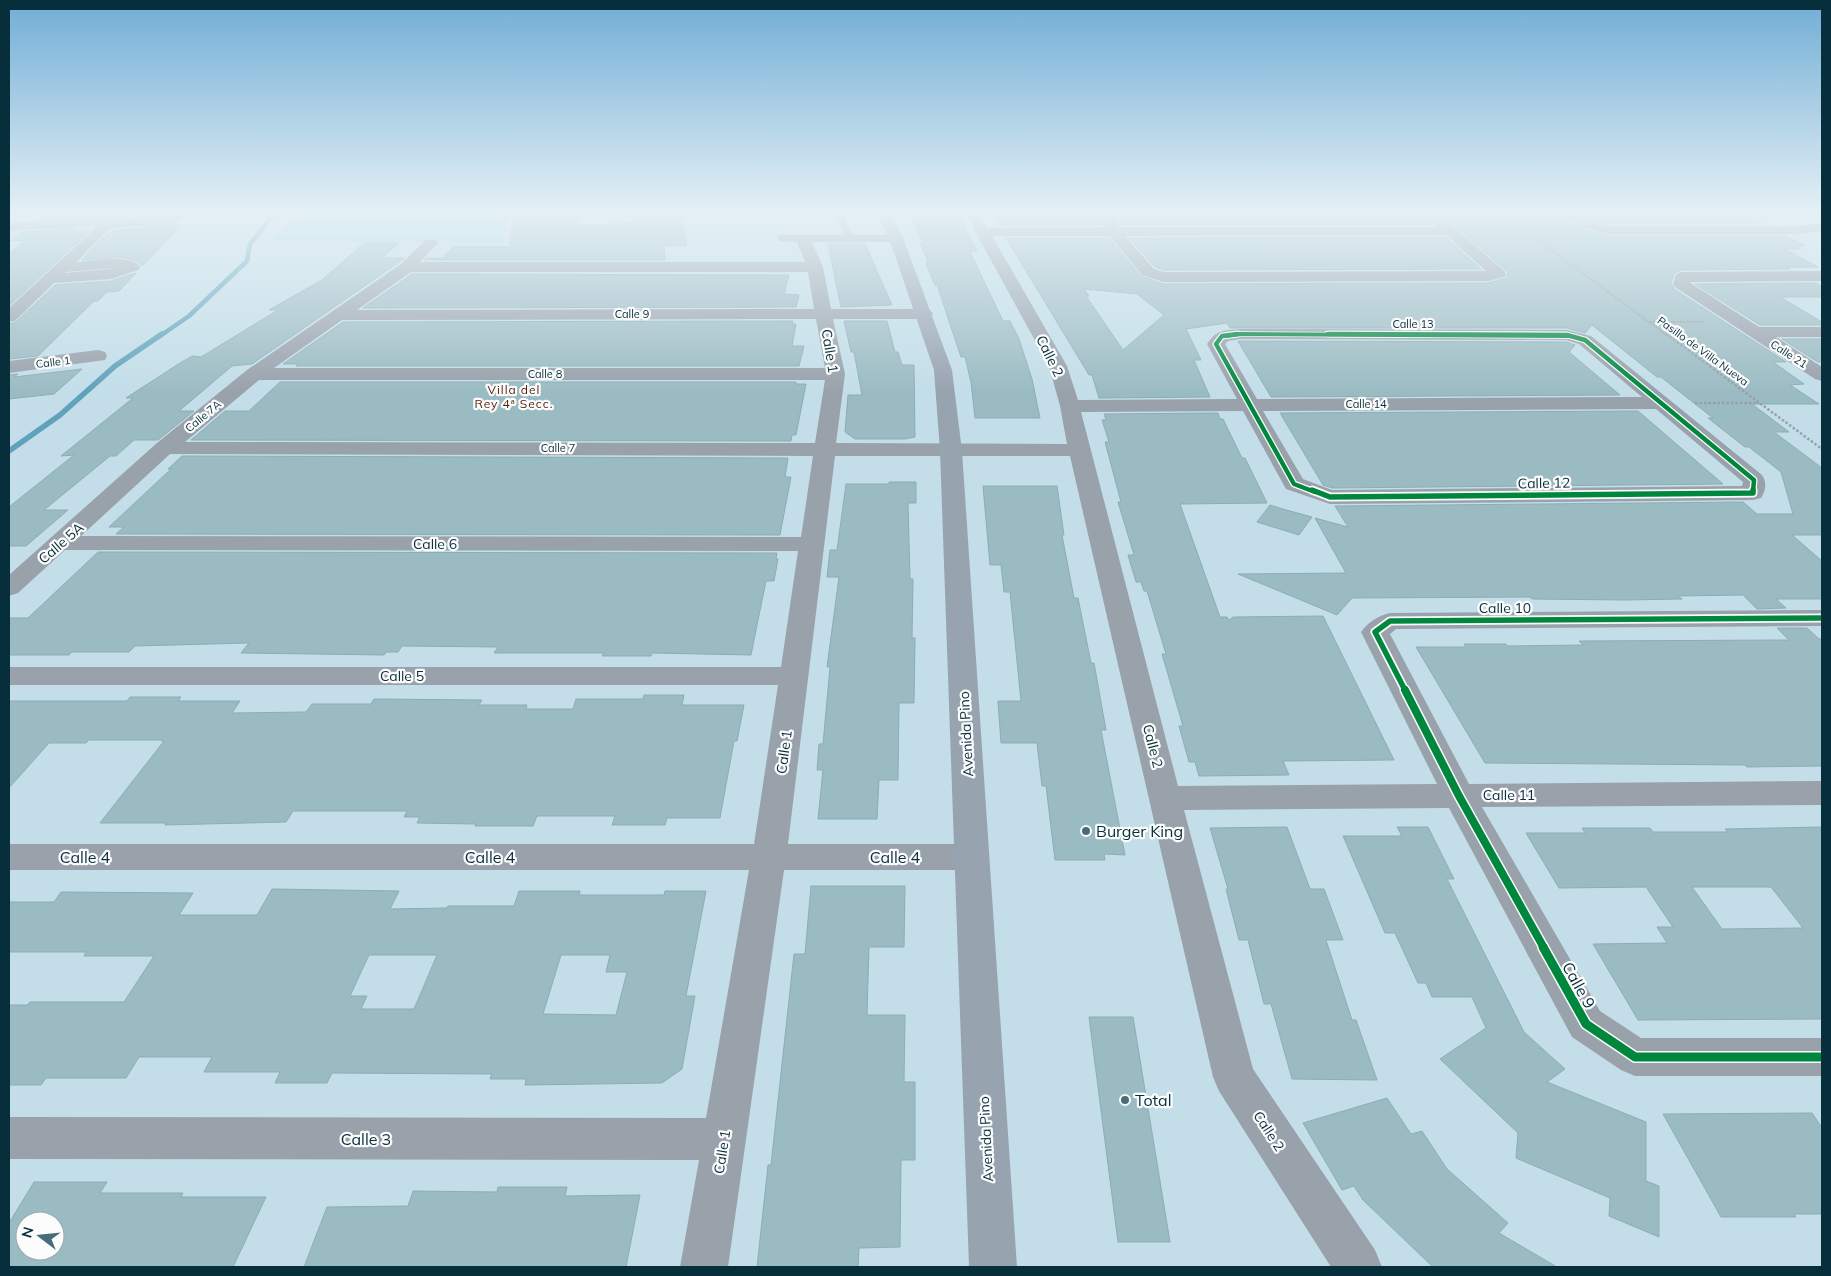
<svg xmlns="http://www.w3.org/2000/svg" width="1831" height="1276" font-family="Mulish,sans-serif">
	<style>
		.green { fill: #a1d5ea }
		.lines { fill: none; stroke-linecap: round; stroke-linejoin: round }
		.stream-far1 { stroke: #60a2bc; stroke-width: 4.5 }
		.stream { stroke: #60a2bc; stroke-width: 5.5 }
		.building { fill: #9bbbc2; stroke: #8cadb4; fill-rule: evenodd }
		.path-far1 { stroke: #95a1a9; stroke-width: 2; stroke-dasharray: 2 1; stroke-linecap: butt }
		.path { stroke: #95a1a9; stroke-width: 2.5; stroke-dasharray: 2.5 2; stroke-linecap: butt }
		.lane { fill: #99a1ab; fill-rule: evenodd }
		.street { fill: #99a1ab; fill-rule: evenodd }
		.primary { fill: #98a3b0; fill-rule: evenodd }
		.cycleway-far4-casing { stroke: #fcfcfc; stroke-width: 5.5 }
		.cycleway-far3-casing { stroke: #fcfcfc; stroke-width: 7 }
		.cycleway-far2-casing { stroke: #fcfcfc; stroke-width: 9 }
		.cycleway-far1-casing { stroke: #fcfcfc; stroke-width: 11 }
		.cycleway-casing { stroke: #fcfcfc; stroke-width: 12 }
		.cycleway-far4 { stroke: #00873e; stroke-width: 4 }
		.cycleway-far3 { stroke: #00873e; stroke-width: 4.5 }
		.cycleway-far2 { stroke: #00873e; stroke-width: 5.5 }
		.cycleway-far1 { stroke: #00873e; stroke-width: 8 }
		.cycleway { stroke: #00873e; stroke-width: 9 }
		.poi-dot { fill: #486c78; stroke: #fcfcfc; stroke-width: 2 }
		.labels { text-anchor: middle; stroke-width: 4.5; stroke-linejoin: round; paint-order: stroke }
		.far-street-label { font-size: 11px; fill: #062e3b; stroke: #fcfcfc }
		.far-neighbourhood-label { font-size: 12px; letter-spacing: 1px; fill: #4f1f05; stroke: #fcfcfc }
		.street-label { font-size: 14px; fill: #062e3b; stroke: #fcfcfc }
		.near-poi-label { font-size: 16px; fill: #062e3b; stroke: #fcfcfc; text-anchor: start }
		.near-street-label { font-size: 16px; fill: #062e3b; stroke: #fcfcfc }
	</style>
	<rect width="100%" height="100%" fill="#c3dee9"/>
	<!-- green -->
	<path class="green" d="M296,213H509L503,243L272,241Z"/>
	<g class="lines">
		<!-- stream-far1 -->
		<path class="stream-far1" d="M160,336L189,316L247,261L250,244L275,213"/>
		<!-- stream -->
		<path class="stream" d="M9,451L60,415L115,366L162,334"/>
	</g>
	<!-- building -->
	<g class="building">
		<path d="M46,213H95L92,215L38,219Z"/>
		<path d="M514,213H578V226L635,222L634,213H680L687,245L664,246L665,260H424L426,258H442L453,247H509Z"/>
		<path d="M909,213H958L977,251L970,252L1003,321H1010L1019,339L1032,379L1040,418H975L971,382L965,357H961L937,285H935L926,263L928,262L920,243H923Z"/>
		<path d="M991,213H1096L1102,225L999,226Z"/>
		<path d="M1114,213H1362L1385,216H1424L1432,225H1120Z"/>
		<path d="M1447,213L1562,215L1583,230L1607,236H1785L1804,245L1797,247L1801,249H1785L1818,267H1787L1790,269L1682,270L1674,273L1671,283L1674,289L1786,362H1773L1804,384L1790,385L1819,404H1752L1789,432H1774L1822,468V535H1792L1822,561V599H1776L1786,608L1757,609L1743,595L1678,596L1682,599L1626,600L1532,599L1530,597L1352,598L1337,615L1238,574L1346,573L1315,518L1348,527L1335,506L1743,502L1757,514H1793L1781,472L1749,447H1745L1708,418H1713L1661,377H1657L1592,325L1585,333L1567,328H1230L1227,323L1186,329L1201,360H1194L1210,397L1099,398L1092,375H1089L1006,238H1109L1141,276L1163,284L1488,283L1506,278L1508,273L1505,270L1444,216H1451ZM1084,289L1137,294L1164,315L1123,350L1086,296H1089Z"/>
		<path d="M1591,213H1741L1763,224H1607L1594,220L1586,215H1594Z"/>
		<path d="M182,225L142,266L136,261L120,257L82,260L101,239L115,230Z"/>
		<path d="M77,228L73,232L90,231L9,306V254L25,240L10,241L22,232Z"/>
		<path d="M1445,237L1481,269L1164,270L1155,267L1129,238Z"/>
		<path d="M364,243H399L382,258H405L252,364L232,366L179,411H194L158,440H134L116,456H110L44,510H68L26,546H9V507L74,455L61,456L133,398H126L180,363L192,356L201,357L278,310H269L322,280Z"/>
		<path d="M828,244H865L892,305L841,307Z"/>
		<path d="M136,273L119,291L107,292L98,301H94L38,356L9,359V324L16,322L55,285L111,281Z"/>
		<path d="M412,274L789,275L784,294L799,295L796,307L363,308Z"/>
		<path d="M1816,283L1822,287V297H1780L1822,322V325H1760L1695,284Z"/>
		<path d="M793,321L792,324H796L792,346H804L799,366H296L299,364H283L343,322Z"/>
		<path d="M844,321H887L895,352H898L902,365H914L915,437L905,439H855L845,432L848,395H862L854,352H851Z"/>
		<path d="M1782,339H1822V362H1818Z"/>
		<path d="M1238,341L1566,342L1575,345L1569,352L1620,395L1271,397Z"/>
		<path d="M82,369L54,394L9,399V375L18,374L14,377Z"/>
		<path d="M280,382H796V384H806L796,435H792L791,441L191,440L225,411H249Z"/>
		<path d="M1638,411L1723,484L1332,488L1323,485L1280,413Z"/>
		<path d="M1218,413L1220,419H1223L1242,458H1245L1267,503L1180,504L1220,617H1227L1229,620L1233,617L1323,616L1394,760L1283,761L1289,775L1199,776L1195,762H1189L1179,726H1183L1162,654H1166L1147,591H1144L1141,582H1136L1128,555H1134L1118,502H1121L1105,442H1109L1102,420H1106L1104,414Z"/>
		<path d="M182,456L788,458L785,477H791L780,535L116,534L124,527H109L171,469H168Z"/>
		<path d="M889,482H916V503H908L910,579H913L912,638H915L914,703H899L898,780H879L877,819H818L823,770H817L819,744H823L830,667H827L839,577H827L830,550H837L846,484H889Z"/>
		<path d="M983,486H1057L1064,535H1062L1074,598H1078L1091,663H1094L1106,730H1101L1125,855L1104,854L1105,860H1055L1046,786H1042L1037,743H1001L998,701H1021L1010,592H1004L1001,565H990Z"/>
		<path d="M1270,505L1283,509L1312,517L1299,535L1257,522Z"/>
		<path d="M98,552L777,553L776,559H778L774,581H766L751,655L652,653L651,656H602L604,653H494L498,647L402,646L398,652H386L384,655L241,653L249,643L135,646L129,652H72L69,655H9V618H28Z"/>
		<path d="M1777,628H1807L1819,639H1822V766L1747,767L1745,765L1485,763L1416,647H1466L1464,644H1506L1507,646L1583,645L1579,641L1789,640Z"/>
		<path d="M644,695H684L682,705H744L737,741H734L720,818H667L665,825H612L615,816H537L533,826H475L476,824L417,823L420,817H404L407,811H293L286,822L165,825L166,823H100L164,741H161L162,740H89L86,743H49L9,788V701H127L130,697H181L178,701H240L232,713L306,712L312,704H371L374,699L482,700L479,705H527L526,709H573L576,699H643Z"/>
		<path d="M1287,827L1310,889H1324L1343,940H1326L1352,1020H1356L1377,1080L1292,1079L1271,1004H1264L1248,940H1239L1226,889H1228L1210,828Z"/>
		<path d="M1397,827H1428L1454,879H1447L1524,1032L1565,1069L1547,1082L1646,1122V1181L1659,1186V1237L1609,1216L1610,1198L1516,1158L1518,1133L1440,1059L1486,1028L1472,997H1432L1426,983H1418L1395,933H1385L1343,836H1402Z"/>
		<path d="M1822,827V1019L1638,1020L1593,944L1667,943L1657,927H1673L1646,887L1559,888L1526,833H1585L1582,828H1650L1653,832H1728L1725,829ZM1692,887H1771L1803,928L1722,929Z"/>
		<path d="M811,886H905L904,947H869L867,1015H905L904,1082H915V1160H901L900,1247L859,1248L858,1267H757L768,1165H771L794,954H805Z"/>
		<path d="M272,889L399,891L390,909L447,908L448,906H514L519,891H580L579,895H664L665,891H706L686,996H695L682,1069L662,1083L525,1085L526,1079H490L492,1074L332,1073L327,1083H275L280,1072H204L212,1057H139L126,1078H46L41,1085H9V1005H27L30,1002H124L154,956H84L86,952H9V902H54L61,892L193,893L179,915H257ZM369,955H437L414,1009H361L367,996H350ZM561,955H610L606,972H627L616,1015L543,1014Z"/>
		<path d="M1089,1017H1133L1170,1242H1118Z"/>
		<path d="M1387,1098L1411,1134L1422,1131L1447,1169L1508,1223L1499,1233L1557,1267H1433L1363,1200L1354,1186L1342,1190L1303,1123Z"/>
		<path d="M1812,1113L1822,1128V1214H1794L1796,1217H1721L1663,1114Z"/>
		<path d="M34,1182H107L100,1193H183L181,1197H266L233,1267H9V1223ZM25,1221H55V1251H25Z"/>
		<path d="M498,1187H567L565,1196L640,1195L626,1267H304L327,1207L408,1206L413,1191L497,1192Z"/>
	</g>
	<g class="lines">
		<!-- path-far1 -->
		<g class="path-far1">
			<path d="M1501,213L1668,336"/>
			<path d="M1650,322H1704"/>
		</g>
		<!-- path -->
		<g class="path">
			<path d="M1666,334L1822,449"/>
			<path d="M1695,403H1759"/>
		</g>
		<!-- lane -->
		<path class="lane" d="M834,213H842L854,238L853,240H847Z"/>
		<!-- street -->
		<g class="street">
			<path d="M112,213H127L122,219L165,216L169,215L168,213H184L186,216C175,231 131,223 114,228C105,230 84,255 77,262C92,261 130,253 140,267L138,270L111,279L54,283L15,321L9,322V308L99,225L9,231V223L109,216ZM113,268L109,269L65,273L66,272Z"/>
			<path d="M965,213H979L987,228L1105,227L1098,213H1112L1119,227H1437L1423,213H1438L1504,271L1506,274L1504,277L1488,281L1163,282L1142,275L1110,236H992L1067,366L1078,400L1237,399L1207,344C1217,329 1223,331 1240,329L1567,330L1591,336L1762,475C1767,482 1766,491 1761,498L1753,500L1330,504L1286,489L1243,411L1081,412L1178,786L1437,784L1361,632C1368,622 1378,616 1390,613L1822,610V626L1396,629L1390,634L1469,784L1822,781V805L1482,807L1600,1011L1641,1038H1822V1076H1635L1621,1070L1572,1037L1449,808L1184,810L1253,1069L1375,1250L1382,1267H1331L1219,1091L1213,1077L1070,456H835L788,844H972L984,848L989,857L984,866L972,870H784L728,1267H680L699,1160L9,1159V1117L706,1118L749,870H9V844H754L778,685H9V667H781L798,551L65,550L18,593L9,596V575L157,443L247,370L401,264L426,240H436L438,243L420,262H805L797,242L779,241L777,238L779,235H901L903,238L901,241L896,242H812L823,267L831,309H924L930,310L933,314L930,318L924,319H833L845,374L836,443L1067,444L1060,406L1049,366ZM1446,235L1486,271L1164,272L1154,269L1125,236ZM411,272H808L814,309L357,310ZM816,319L825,368H274L342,320ZM1240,339L1566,340L1579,344L1642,397L1257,399L1225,344L1228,341ZM259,380H825L815,443L185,442ZM1656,409L1743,482L1742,486L1332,490L1303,479L1263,411ZM170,454L813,456L801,537L81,536Z"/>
			<path d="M1563,213H1580L1593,222L1607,226H1797L1822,223V231L1797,234H1607L1583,228Z"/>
			<path d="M1822,271V281L1689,282L1759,327H1822V337H1776L1822,367V381L1815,379L1675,287L1673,284L1676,274L1682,272Z"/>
			<path d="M98,350L105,352L107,356L105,360L9,373V361Z"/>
		</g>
		<!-- primary -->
		<path class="primary" d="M876,213H890L903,238L952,370L962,451L1017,1267H969L940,451L934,370L889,238Z"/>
		<defs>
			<path id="cycleway-far4" d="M1226,336L1240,334L1569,336"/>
			<g id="cycleway-far3">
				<path d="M1238,334L1222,336L1216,344L1294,484L1315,492"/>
				<path d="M1328,334L1567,335L1585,340L1754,480L1753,492"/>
			</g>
			<g id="cycleway-far2">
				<path d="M1312,490L1330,497L1753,493V490"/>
				<path d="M1406,692L1375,632L1390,621L1822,618"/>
			</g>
			<path id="cycleway-far1" d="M1405,690L1459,796L1544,948"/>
			<path id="cycleway" d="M1543,947L1586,1024L1635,1057H1822"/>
		</defs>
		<!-- cycleway-far4 casing -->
		<use href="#cycleway-far4" class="cycleway-far4-casing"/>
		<!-- cycleway-far3 casing -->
		<use href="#cycleway-far3" class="cycleway-far3-casing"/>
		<!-- cycleway-far2 casing -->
		<use href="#cycleway-far2" class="cycleway-far2-casing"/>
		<!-- cycleway-far1 casing -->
		<use href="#cycleway-far1" class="cycleway-far1-casing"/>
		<!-- cycleway casing -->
		<use href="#cycleway" class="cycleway-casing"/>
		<!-- cycleway-far4 -->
		<use href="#cycleway-far4" class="cycleway-far4"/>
		<!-- cycleway-far3 -->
		<use href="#cycleway-far3" class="cycleway-far3"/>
		<!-- cycleway-far2 -->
		<use href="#cycleway-far2" class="cycleway-far2"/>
		<!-- cycleway-far1 -->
		<use href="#cycleway-far1" class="cycleway-far1"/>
		<!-- cycleway -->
		<use href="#cycleway" class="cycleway"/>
	</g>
	<!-- sky -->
	<linearGradient id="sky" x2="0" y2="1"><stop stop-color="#71add6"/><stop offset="0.54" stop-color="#e4f0f5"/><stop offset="1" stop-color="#e4f0f5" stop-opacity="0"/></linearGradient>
	<rect width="1831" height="392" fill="url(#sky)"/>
	<!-- markers -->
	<g class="poi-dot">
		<circle cx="1086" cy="831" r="5"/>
		<circle cx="1125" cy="1100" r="5"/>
	</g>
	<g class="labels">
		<!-- far-street labels -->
		<g class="far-street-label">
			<text x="632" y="318">Calle 9</text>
			<text x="1413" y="328">Calle 13</text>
			<text transform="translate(1703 351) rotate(36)" y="4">Pasillo de Villa Nueva</text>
			<text transform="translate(1789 354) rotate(33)" y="4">Calle 21</text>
			<text transform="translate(53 362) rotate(-7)" y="4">Calle 1</text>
			<text x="545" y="378">Calle 8</text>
			<text x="1366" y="408">Calle 14</text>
			<text transform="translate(203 416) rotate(-40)" y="4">Calle 7A</text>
			<text x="558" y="452">Calle 7</text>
		</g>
		<!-- far-neighbourhood labels -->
		<g class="far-neighbourhood-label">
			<text x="514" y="394">Villa del<tspan x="514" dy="14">Rey 4ª Secc.</tspan></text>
		</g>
		<!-- street labels -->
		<g class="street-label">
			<text transform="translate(830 351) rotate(81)" y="5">Calle 1</text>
			<text transform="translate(1050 356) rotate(64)" y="5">Calle 2</text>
			<text transform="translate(1544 483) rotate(-1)" y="5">Calle 12</text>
			<text transform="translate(61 543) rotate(-41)" y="5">Calle 5A</text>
			<text x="435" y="549">Calle 6</text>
			<text x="1505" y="613">Calle 10</text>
			<text x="402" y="681">Calle 5</text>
			<text transform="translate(966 734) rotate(-93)" y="5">Avenida Pino</text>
			<text transform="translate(1153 746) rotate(76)" y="5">Calle 2</text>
			<text transform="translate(784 752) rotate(-82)" y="5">Calle 1</text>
			<text x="1509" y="800">Calle 11</text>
			<text transform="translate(1269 1131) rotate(57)" y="5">Calle 2</text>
			<text transform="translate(986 1139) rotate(-93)" y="5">Avenida Pino</text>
			<text transform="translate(722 1152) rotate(-81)" y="5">Calle 1</text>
		</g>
		<!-- near-poi labels -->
		<g class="near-poi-label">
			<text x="1096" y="837">Burger King</text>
			<text x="1135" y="1106">Total</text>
		</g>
		<!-- near-street labels -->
		<g class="near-street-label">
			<text x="85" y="863">Calle 4</text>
			<text x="490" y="863">Calle 4</text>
			<text x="895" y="863">Calle 4</text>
			<text transform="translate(1579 985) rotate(61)" y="6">Calle 9</text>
			<text x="366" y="1145">Calle 3</text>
		</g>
	</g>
	<!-- border -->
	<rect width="1831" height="1276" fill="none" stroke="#062e3b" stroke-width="20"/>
	<!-- north arrow -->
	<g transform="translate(40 1236) rotate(286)"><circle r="24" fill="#fcfcfc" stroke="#9aaaaf"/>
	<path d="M0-4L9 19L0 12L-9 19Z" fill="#486c78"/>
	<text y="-8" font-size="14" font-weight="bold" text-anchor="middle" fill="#062e3b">N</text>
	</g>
</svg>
